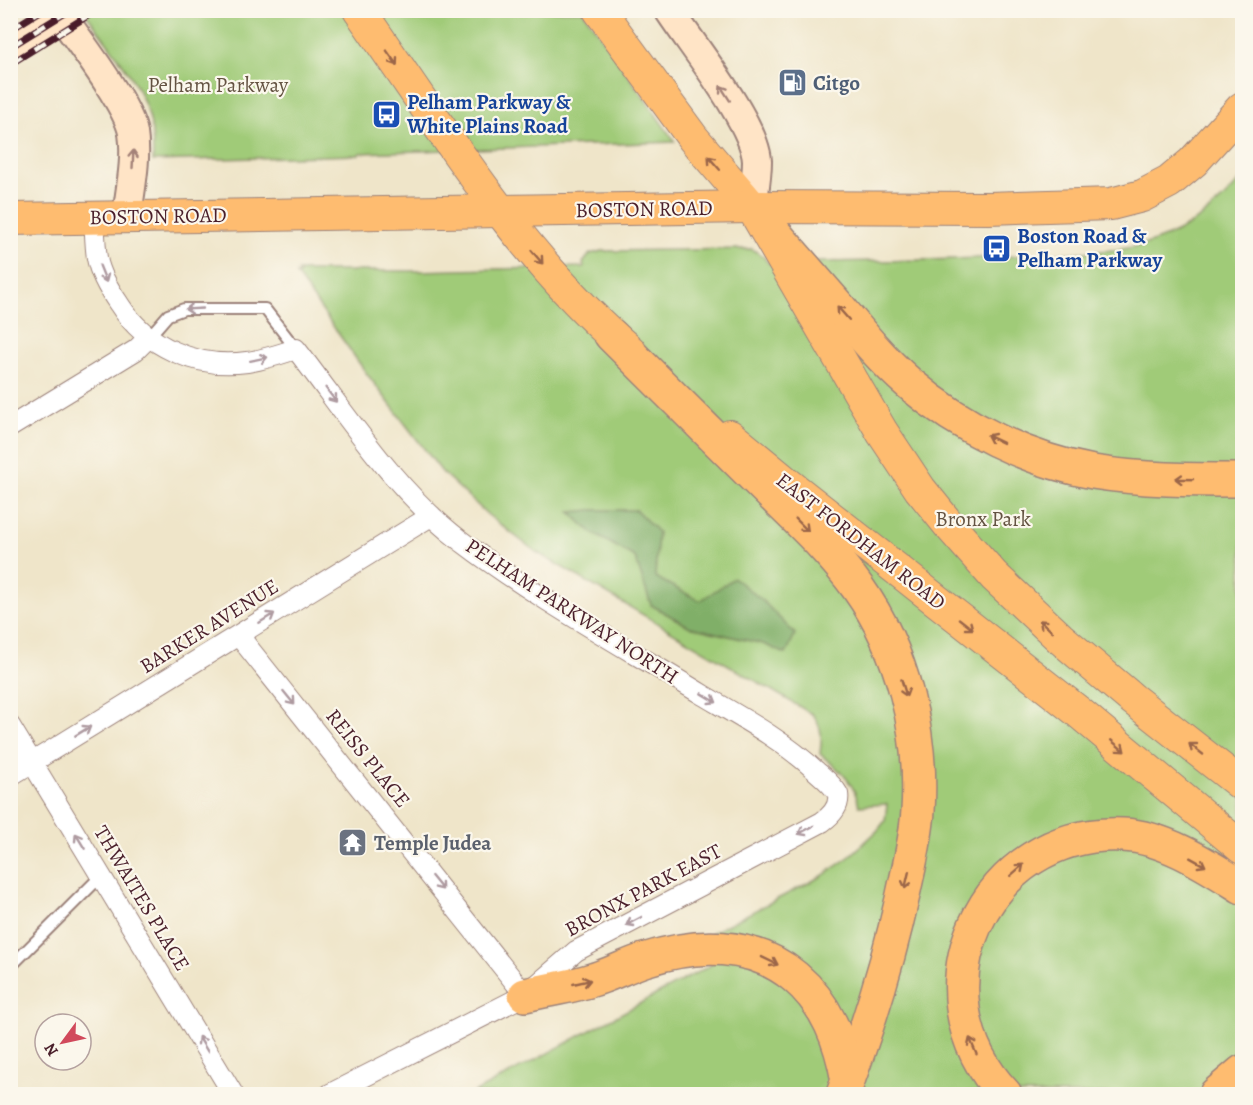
<svg xmlns="http://www.w3.org/2000/svg" width="1253" height="1105" font-family="Alegreya,serif">
	<style>
		.green { fill: #a0cb78; stroke: #757552; stroke-width: 1.5 }
		.forest { fill: #80af68; stroke: #65674a; stroke-width: 1.5 }
		.lines { fill: none; stroke-linecap: round; stroke-linejoin: round }
		.lane-casing { stroke: #9c827a; stroke-width: 14 }
		.street-casing { stroke: #9c827a; stroke-width: 22 }
		.secondary-casing { stroke: #9c827a; stroke-width: 32 }
		.primary-casing { stroke: #9c827a; stroke-width: 34 }
		.highway-casing { stroke: #9c827a; stroke-width: 36 }
		.lane { stroke: #fff; stroke-width: 10 }
		.street { stroke: #fff; stroke-width: 20 }
		.secondary { stroke: #ffe4c6; stroke-width: 28 }
		.primary { stroke: #febc70; stroke-width: 32 }
		.highway { stroke: #febc70; stroke-width: 33 }
		.rail-casing { stroke: #4a1f2b; stroke-width: 7 }
		.rail { stroke: #fbf7ec; stroke-width: 4.5; stroke-dasharray: 14; stroke-linecap: butt }
		.oneway { stroke: #9b664a }
		.oneway2 { stroke: #a48278 }
		.oneway3 { stroke: #ae9aa0 }
		.labels { text-anchor: middle; stroke-width: 4.5; stroke-linejoin: round; paint-order: stroke }
		.service-label { font-size: 21px; font-weight: bold; fill: #4e5e75; stroke: #fbf7ec; text-anchor: start }
		.park-label { font-size: 21px; fill: #645342; stroke: #fbf7ec }
		.transit-label { font-size: 21px; font-weight: bold; fill: #164399; stroke: #fbf7ec; text-anchor: start }
		.street-label { font-size: 21px; fill: #4a1f2b; stroke: #fbf7ec }
		.worship-label { font-size: 21px; font-weight: bold; fill: #5b616d; stroke: #fbf7ec; text-anchor: start }
	</style>
	<rect width="100%" height="100%" fill="#fbf7ec"/>
	<filter id="ink" filterUnits="userSpaceOnUse"><feTurbulence type="fractalNoise" baseFrequency=".0167" numOctaves="2"/><feDisplacementMap in="SourceGraphic" scale="12" xChannelSelector="R" yChannelSelector="G"/><feConvolveMatrix kernelMatrix="1 2 1 2 8 2 1 2 1" color-interpolation-filters="sRGB"/></filter>
	<filter id="wash" filterUnits="userSpaceOnUse"><feTurbulence type="fractalNoise" baseFrequency=".008" numOctaves="4" result="noise"/><feDisplacementMap in="SourceGraphic" scale="24" xChannelSelector="R" yChannelSelector="G"/><feGaussianBlur stdDeviation="1.35" result="paint"/><feColorMatrix in="noise" values="0 0 0 0 0 0 0 0 0 0 0 0 0 0 0 0 0 1.4 0 .05"/><feComposite in="paint" operator="in"/></filter>
	<g filter="url(#wash)">
		<rect width="100%" height="100%" fill="#efe5c9"/>
		<!-- green -->
		<g class="green">
			<path d="M84,11H583L675,142L360,153L358,155L153,161C153,144 153,126 147,110C135,75 105,41 84,11Z"/>
			<path d="M1242,178V1094H472L711,965V933L822,876L849,857L877,831L885,821L887,804L859,806C854,780 839,770 820,754C822,737 823,728 812,714L536,552L488,515L442,472L367,374L296,274L300,273L298,271H417L584,267L583,263L590,254L602,251L752,249L763,256L768,263C862,261 957,261 1051,254C1085,251 1122,253 1155,241C1190,229 1218,207 1242,178Z"/>
		</g>
		<!-- forest -->
		<path class="forest" d="M591,510H636L658,532L655,577L700,601L734,578L762,600L795,634L786,654L763,644L690,627L651,605L635,557L592,533L570,512Z"/>
	</g>
	<g filter="url(#ink)">
		<g class="lines">
			<defs>
				<g id="lane">
					<path d="M148,338L168,315L184,309H265L296,349"/>
					<path d="M10,967L101,876"/>
				</g>
				<g id="street">
					<path d="M94,217C95,230 95,245 97,258C100,275 110,291 119,304C146,347 197,369 247,362C263,360 280,354 296,349C347,415 394,490 461,541C537,599 622,645 703,695C742,718 783,740 816,771C824,778 833,785 838,794C840,806 832,815 822,822L576,951L525,995L330,1094"/>
					<path d="M10,427L136,350L148,338"/>
					<path d="M239,636L525,995"/>
					<path d="M10,726L233,1094"/>
					<path d="M10,776L431,516"/>
				</g>
				<g id="secondary">
					<path d="M57,10C76,37 128,104 133,133C137,160 130,190 127,217"/>
					<path d="M669,10C691,44 755,123 757,161C757,176 754,192 752,207"/>
					<path d="M10,46L69,10"/>
				</g>
				<g id="primary">
					<path d="M359,10C441,127 521,259 630,351"/>
					<path d="M599,10L693,138L752,207L882,432L920,489L949,525L994,576L1060,638L1130,697L1242,785"/>
					<path d="M10,219L752,207L989,208L1111,204L1142,196L1169,182L1193,162L1242,108"/>
					<path d="M730,436L787,483L1076,710L1242,848"/>
				</g>
				<g id="highway">
					<path d="M752,207C781,240 810,274 839,307C861,334 883,361 910,384C960,427 1027,460 1093,472C1142,480 1193,480 1242,480"/>
					<path d="M611,335C662,385 712,435 762,485C795,518 831,550 858,588C903,651 923,734 918,811C916,840 909,867 903,895C888,963 867,1030 843,1094"/>
					<path d="M525,995C550,989 577,986 601,977C615,972 629,965 644,960C695,943 752,941 795,977C827,1004 841,1041 848,1081"/>
					<path d="M1005,1094C909,994 983,828 1123,835C1165,837 1207,865 1242,887"/>
					<path d="M1216,1094L1242,1072"/>
				</g>
			</defs>
			<!-- lane casing -->
			<use href="#lane" class="lane-casing"/>
			<!-- street casing -->
			<use href="#street" class="street-casing"/>
			<!-- secondary casing -->
			<use href="#secondary" class="secondary-casing"/>
			<!-- primary casing -->
			<use href="#primary" class="primary-casing"/>
			<!-- highway casing -->
			<use href="#highway" class="highway-casing"/>
			<!-- lane -->
			<use href="#lane" class="lane"/>
			<!-- street -->
			<use href="#street" class="street"/>
			<!-- secondary -->
			<use href="#secondary" class="secondary"/>
			<!-- primary -->
			<use href="#primary" class="primary"/>
			<!-- highway -->
			<use href="#highway" class="highway"/>
			<defs>
				<g id="rail">
					<path d="M10,30L42,10"/>
					<path d="M10,47L70,10"/>
					<path d="M10,64L97,10"/>
				</g>
			</defs>
			<!-- rail casing -->
			<use href="#rail" class="rail-casing"/>
			<!-- rail -->
			<use href="#rail" class="rail"/>
		</g>
		<!-- one-way arrows -->
		<defs><path id="oneway-shaft" d="M-6 0H5M1.5-3L5.5 0L1.5 3" fill="none" stroke-width="1.6" stroke-linecap="round" stroke-linejoin="round" transform="scale(1.5)"/></defs>
		<g class="oneway">
			<use href="#oneway-shaft" transform="translate(392 58) rotate(55)"/>
			<use href="#oneway-shaft" transform="translate(714 163) rotate(-131)"/>
			<use href="#oneway-shaft" transform="translate(537 257) rotate(50)"/>
			<use href="#oneway-shaft" transform="translate(843 313) rotate(-131)"/>
			<use href="#oneway-shaft" transform="translate(995 439) rotate(-154)"/>
			<use href="#oneway-shaft" transform="translate(1184 479) rotate(-178)"/>
			<use href="#oneway-shaft" transform="translate(802 525) rotate(45)"/>
			<use href="#oneway-shaft" transform="translate(966 624) rotate(38)"/>
			<use href="#oneway-shaft" transform="translate(1046 626) rotate(-137)"/>
			<use href="#oneway-shaft" transform="translate(904 688) rotate(73)"/>
			<use href="#oneway-shaft" transform="translate(1118 746) rotate(40)"/>
			<use href="#oneway-shaft" transform="translate(1196 749) rotate(-142)"/>
			<use href="#oneway-shaft" transform="translate(1198 862) rotate(29)"/>
			<use href="#oneway-shaft" transform="translate(1017 870) rotate(-41)"/>
			<use href="#oneway-shaft" transform="translate(907 880) rotate(103)"/>
			<use href="#oneway-shaft" transform="translate(770 961) rotate(26)"/>
			<use href="#oneway-shaft" transform="translate(582 982) rotate(-13)"/>
			<use href="#oneway-shaft" transform="translate(973 1046) rotate(-113)"/>
		</g>
		<g class="oneway2">
			<use href="#oneway-shaft" transform="translate(725 93) rotate(-123)"/>
			<use href="#oneway-shaft" transform="translate(133 159) rotate(-87)"/>
		</g>
		<g class="oneway3">
			<use href="#oneway-shaft" transform="translate(103 274) rotate(68)"/>
			<use href="#oneway-shaft" transform="translate(194 309) rotate(177)"/>
			<use href="#oneway-shaft" transform="translate(259 359) rotate(-12)"/>
			<use href="#oneway-shaft" transform="translate(331 395) rotate(53)"/>
			<use href="#oneway-shaft" transform="translate(267 618) rotate(-32)"/>
			<use href="#oneway-shaft" transform="translate(289 698) rotate(51)"/>
			<use href="#oneway-shaft" transform="translate(709 698) rotate(31)"/>
			<use href="#oneway-shaft" transform="translate(83 731) rotate(-31)"/>
			<use href="#oneway-shaft" transform="translate(806 830) rotate(152)"/>
			<use href="#oneway-shaft" transform="translate(80 841) rotate(-121)"/>
			<use href="#oneway-shaft" transform="translate(437 883) rotate(51)"/>
			<use href="#oneway-shaft" transform="translate(634 921) rotate(152)"/>
			<use href="#oneway-shaft" transform="translate(203 1044) rotate(-121)"/>
		</g>
	</g>
	<!-- icons -->
	<defs>
		<symbol id="fuel-square" viewBox="-11 -11 22 22"><rect x="-9" y="-9" width="18" height="18" rx="4" fill="#5c6f8a" stroke="#fbf7ec"/><path d="M-5.5-6h7V0h2V4h1.3V-2.5L3-4.5l.8-.8L6-3V5H2.5V1h-1V6h-7ZM-4.2-4.7v3.2H.2V-4.7Z" fill="#fff"/></symbol>
		<symbol id="bus-square" viewBox="-11 -11 22 22"><rect x="-9" y="-9" width="18" height="18" rx="4" fill="#1a4fb4" stroke="#fbf7ec"/><path d="M-5-6H5V4H4V6H2V4H-2V6H-4V4H-5ZM-3.5-4V0h7V-4ZM-3.5 1.2v1.5H-2V1.2ZM2 1.2v1.5H3.5V1.2Z" fill="#fff"/></symbol>
		<symbol id="temple-square" viewBox="-11 -11 22 22"><rect x="-9" y="-9" width="18" height="18" rx="4" fill="#6b7280" stroke="#fbf7ec"/><path d="M0-6L5-2H3V0L6.5 2.5H4V6H1.5V3h-3V6H-4V2.5H-6.5L-3 0V-2H-5Z" fill="#fff"/></symbol>
	</defs>
	<g fill-rule="evenodd">
		<use href="#fuel-square" x="776" y="66" width="33" height="33"/>
		<use href="#bus-square" x="370" y="98" width="33" height="33"/>
		<use href="#bus-square" x="980" y="232" width="33" height="33"/>
		<use href="#temple-square" x="336" y="826" width="33" height="33"/>
	</g>
	<g class="labels">
		<!-- service labels -->
		<g class="service-label">
			<text x="813" y="90">Citgo</text>
		</g>
		<!-- park labels -->
		<g class="park-label">
			<text x="218" y="92">Pelham Parkway</text>
			<text x="983" y="526">Bronx Park</text>
		</g>
		<!-- transit labels -->
		<g class="transit-label">
			<text x="407" y="109">Pelham Parkway &amp;<tspan x="407" dy="24">White Plains Road</tspan></text>
			<text x="1017" y="243">Boston Road &amp;<tspan x="1017" dy="24">Pelham Parkway</tspan></text>
		</g>
		<!-- street labels -->
		<g class="street-label">
			<text transform="translate(644 209) rotate(-1)" y="7">BOSTON ROAD</text>
			<text transform="translate(158 216) rotate(-1)" y="7">BOSTON ROAD</text>
			<text transform="translate(861 541) rotate(38)" y="7">EAST FORDHAM ROAD</text>
			<text transform="translate(572 611) rotate(33)" y="7">PELHAM PARKWAY NORTH</text>
			<text transform="translate(209 626) rotate(-32)" y="7">BARKER AVENUE</text>
			<text transform="translate(368 758) rotate(51)" y="7">REISS PLACE</text>
			<text transform="translate(643 890) rotate(-28)" y="7">BRONX PARK EAST</text>
			<text transform="translate(142 898) rotate(59)" y="7">THWAITES PLACE</text>
		</g>
		<!-- worship labels -->
		<g class="worship-label">
			<text x="374" y="850">Temple Judea</text>
		</g>
	</g>
	<!-- margin -->
	<rect width="1253" height="1105" fill="none" stroke="#fbf7ec" stroke-width="36"/>
	<!-- north arrow -->
	<g transform="translate(63 1042) rotate(237)"><circle r="28" fill="#fbf7ec" stroke="#b4a19f" stroke-width="1.5"/>
	<path d="M0-4.5L10 22L0 15L-10 22Z" fill="#d1495b"/>
	<text y="-9" font-size="16" font-weight="bold" text-anchor="middle" fill="#4a1f2b">N</text>
	</g>
</svg>
